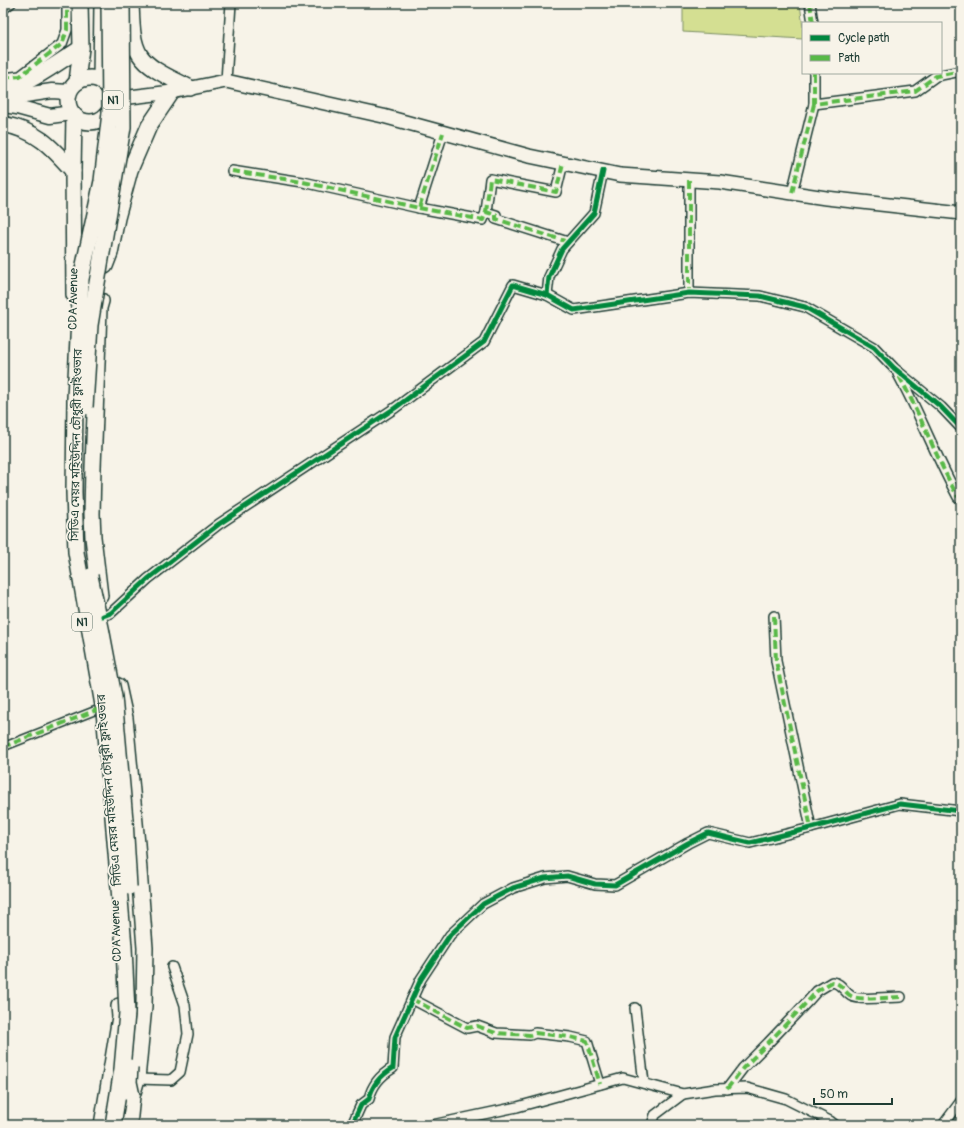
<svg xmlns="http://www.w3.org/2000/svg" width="964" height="1128" font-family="Pangolin,'Noto Sans Bengali',sans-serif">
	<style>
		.green { fill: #d4df92; stroke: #7a8e63 }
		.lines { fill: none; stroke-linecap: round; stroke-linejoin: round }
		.pedestrian-casing { stroke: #1f3d34; stroke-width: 10 }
		.minor-casing { stroke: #1f3d34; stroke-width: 12 }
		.secondary-casing { stroke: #1f3d34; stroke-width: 16 }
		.primary-casing { stroke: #1f3d34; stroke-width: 17 }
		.trunk-casing { stroke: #1f3d34; stroke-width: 18 }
		.pedestrian { stroke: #f7f3e8; stroke-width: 7 }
		.minor { stroke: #f7f3e8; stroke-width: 9 }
		.secondary { stroke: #f7f3e8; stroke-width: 13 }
		.primary { stroke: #f7f3e8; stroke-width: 14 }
		.trunk { stroke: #f7f3e8; stroke-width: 15 }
		.trunk-bridge-casing { stroke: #1f3d34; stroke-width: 18; stroke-linecap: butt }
		.trunk-bridge { stroke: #f7f3e8; stroke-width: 15 }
		.quiet { stroke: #58b947; stroke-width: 4; stroke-dasharray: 8 4; stroke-linecap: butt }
		.cycleway-casing { stroke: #f7f3e8; stroke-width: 8 }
		.cycleway { stroke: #00873e; stroke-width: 5 }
		.labels { text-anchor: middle; stroke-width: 3.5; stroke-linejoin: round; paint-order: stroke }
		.shield { fill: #f7f3e8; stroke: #60746a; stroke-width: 1 }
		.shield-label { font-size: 11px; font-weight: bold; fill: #1f3d34 }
		.street-label { font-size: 12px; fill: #1f3d34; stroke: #f7f3e8 }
	</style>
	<rect width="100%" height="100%" fill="#f7f3e8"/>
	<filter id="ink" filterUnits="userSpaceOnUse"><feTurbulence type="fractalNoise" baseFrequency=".025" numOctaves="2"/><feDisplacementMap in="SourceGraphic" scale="8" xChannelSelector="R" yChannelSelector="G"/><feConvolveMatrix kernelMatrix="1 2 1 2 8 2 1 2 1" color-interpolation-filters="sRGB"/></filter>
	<g filter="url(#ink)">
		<!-- green -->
		<path class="green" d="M683,3H800L803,28V39L683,32Z"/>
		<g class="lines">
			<defs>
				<path id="pedestrian" d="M3,747L99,709"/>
				<g id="minor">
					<path d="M810,3L813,23"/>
					<path d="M3,9L11,3"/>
					<path d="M814,73V104L915,91L936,76L961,71"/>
					<path d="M3,78L20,76L62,44L67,30V3"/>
					<path d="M226,81L231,3"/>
					<path d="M232,171L303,182L419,208L443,133"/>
					<path d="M689,180V293"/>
					<path d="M792,193L814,104"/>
					<path d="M419,208L483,220L486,212L496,215V219L568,242"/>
					<path d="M486,212L490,179L556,192L563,163"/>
					<path d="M547,295L574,310L689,293L760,296L805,307L874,347L894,368L941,407L961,428"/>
					<path d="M898,374C920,414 936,457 958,497"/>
					<path d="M103,616L111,613L148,579L219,524L395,408L484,342L513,285L547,295L549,277L562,249L594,213L603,171"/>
					<path d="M774,616L776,661L811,828"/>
					<path d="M412,999L467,1028L477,1026L496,1033L530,1035L535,1033L570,1037L587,1041L600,1084"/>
					<path d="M635,1008L644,1083"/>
					<path d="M137,1079L171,1080L180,1072L188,1034L185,1005L172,967"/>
					<path d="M727,1089L743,1068L768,1043L809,1000L817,991L832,982C842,983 843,991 851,996C859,1001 890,997 901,997"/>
					<path d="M352,1125L361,1105L369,1099C372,1085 381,1075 393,1068L395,1037L421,979L450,935L483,904L513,888L545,878L567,876L595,884L615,885L688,843L708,833L750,843L811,828L900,804L961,811"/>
					<path d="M432,1125L517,1107L623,1078L683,1094L715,1089L747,1088L786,1099L830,1121L835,1125"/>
					<path d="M652,1125L655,1115L683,1094"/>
					<path d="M943,1125L961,1101"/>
				</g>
				<path id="secondary" d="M113,99L172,92L226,81L383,116L529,156L620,175L720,182L826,198L961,213"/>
				<g id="primary">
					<path d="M3,95L19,96L52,91L69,92"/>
					<path d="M3,105L17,107L50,116L72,113"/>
				</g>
				<g id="trunk">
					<path d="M131,3C132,20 131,40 140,55C149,70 176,80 190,88"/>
					<circle cx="90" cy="100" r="22"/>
					<path d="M101,80L102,3"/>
					<path d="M77,82L81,48L80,3"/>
					<path d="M3,92C32,82 56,64 81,48"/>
					<path d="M3,124C37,131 50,145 73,171"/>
					<path d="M105,266L110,253L117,218L130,170L149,126L172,92"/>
					<path d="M74,295L73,171L74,115"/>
					<path d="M100,596L93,537L92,514L93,467L98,337L99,308L101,301"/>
					<path d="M118,686L125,718L137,844L145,948L144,1006L137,1079L132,1096L129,1125"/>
					<path d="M102,1125L120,1017L119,1006"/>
				</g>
			</defs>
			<!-- pedestrian casing -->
			<use href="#pedestrian" class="pedestrian-casing"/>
			<!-- minor casing -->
			<use href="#minor" class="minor-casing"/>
			<!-- secondary casing -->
			<use href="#secondary" class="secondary-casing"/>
			<!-- primary casing -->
			<use href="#primary" class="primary-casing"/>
			<!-- trunk casing -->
			<use href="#trunk" class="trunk-casing"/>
			<!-- pedestrian -->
			<use href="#pedestrian" class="pedestrian"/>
			<!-- minor -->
			<use href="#minor" class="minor"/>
			<!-- secondary -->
			<use href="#secondary" class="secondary"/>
			<!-- primary -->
			<use href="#primary" class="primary"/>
			<!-- trunk -->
			<use href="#trunk" class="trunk"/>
			<defs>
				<g id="trunk-bridge">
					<path d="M109,3L110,113L102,181L81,279L75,398L74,492L76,552L104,711L124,947L127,1013L122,1069L113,1125"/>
					<path d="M85,407L90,325L123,127L122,3"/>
					<path d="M90,576L101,628L114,697L125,820L129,887"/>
					<path d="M130,1067L129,1082L132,1096"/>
				</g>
			</defs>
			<!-- trunk-bridge casing -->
			<use href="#trunk-bridge" class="trunk-bridge-casing"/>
			<!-- trunk-bridge -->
			<use href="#trunk-bridge" class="trunk-bridge"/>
			<!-- quiet -->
			<g class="quiet">
				<path d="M810,3L813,23"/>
				<path d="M3,9L11,3"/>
				<path d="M814,73V104L915,91L936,76L961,71"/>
				<path d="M3,78L20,76L62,44L67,30V3"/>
				<path d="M232,171L303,182L419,208L443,133"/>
				<path d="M689,180V293"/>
				<path d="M792,193L814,104"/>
				<path d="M419,208L483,220L486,212L496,215V219L568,242"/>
				<path d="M486,212L490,179L556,192L563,163"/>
				<path d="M899,376C921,415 936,458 958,497"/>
				<path d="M774,616L776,661L811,828"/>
				<path d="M3,747L99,709"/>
				<path d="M412,999L467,1028L477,1026L496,1033L530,1035L535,1033L570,1037L587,1041L600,1084"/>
				<path d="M727,1089L743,1068L768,1043L809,1000L817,991L832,982C842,983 843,991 851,996C859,1001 890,997 901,997"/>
			</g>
			<defs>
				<g id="cycleway">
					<path d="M547,295L574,310L689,293L760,296L805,307L874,347L894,368L941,407L961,428"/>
					<path d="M103,616L111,613L148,579L219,524L395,408L484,342L513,285L547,295L549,277L562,249L594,213L603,171"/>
					<path d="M352,1125L361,1105L369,1099C372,1085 381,1075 393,1068L395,1037L421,979L450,935L483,904L513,888L545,878L567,876L595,884L615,885L688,843L708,833L750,843L811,828L900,804L961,811"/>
				</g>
			</defs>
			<!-- cycleway casing -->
			<use href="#cycleway" class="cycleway-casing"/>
			<!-- cycleway -->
			<use href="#cycleway" class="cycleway"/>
		</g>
	</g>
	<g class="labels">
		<!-- shield labels -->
		<g class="shield">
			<rect x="103" y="91" width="20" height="18" rx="3"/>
			<rect x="72" y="613" width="20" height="18" rx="3"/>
		</g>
		<g class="shield-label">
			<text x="113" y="104">N1</text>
			<text x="82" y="626">N1</text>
		</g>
		<!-- street labels -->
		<g class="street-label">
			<text transform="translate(73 299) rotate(-89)" y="4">CDA Avenue</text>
			<text transform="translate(76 445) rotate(-89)" y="4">সিডিএ মেয়র মহিউদ্দিন চৌধুরী ফ্লাইওভার</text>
			<text transform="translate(109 790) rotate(-95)" y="4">সিডিএ মেয়র মহিউদ্দিন চৌধুরী ফ্লাইওভার</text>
			<text transform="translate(116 931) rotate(-92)" y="4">CDA Avenue</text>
		</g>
	</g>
	<!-- margin -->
	<rect width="964" height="1128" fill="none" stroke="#f7f3e8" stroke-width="16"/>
	<rect x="8" y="8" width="948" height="1112" fill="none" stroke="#1f3d34" stroke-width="1.5" filter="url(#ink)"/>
	<!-- legend -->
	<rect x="802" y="22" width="140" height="52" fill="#f7f3e8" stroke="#a1aaa0"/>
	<rect x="810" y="35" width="20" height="6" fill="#00873e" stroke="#a1aaa0"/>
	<text x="838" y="42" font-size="12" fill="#1f3d34">Cycle path</text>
	<rect x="810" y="55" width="20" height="6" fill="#58b947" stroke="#a1aaa0"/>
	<text x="838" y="62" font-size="12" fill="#1f3d34">Path</text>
	<!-- scale -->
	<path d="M814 1098v6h78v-6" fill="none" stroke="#1f3d34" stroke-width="2"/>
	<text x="820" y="1098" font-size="12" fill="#1f3d34" stroke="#f7f3e8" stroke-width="3" paint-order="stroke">50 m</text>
</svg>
